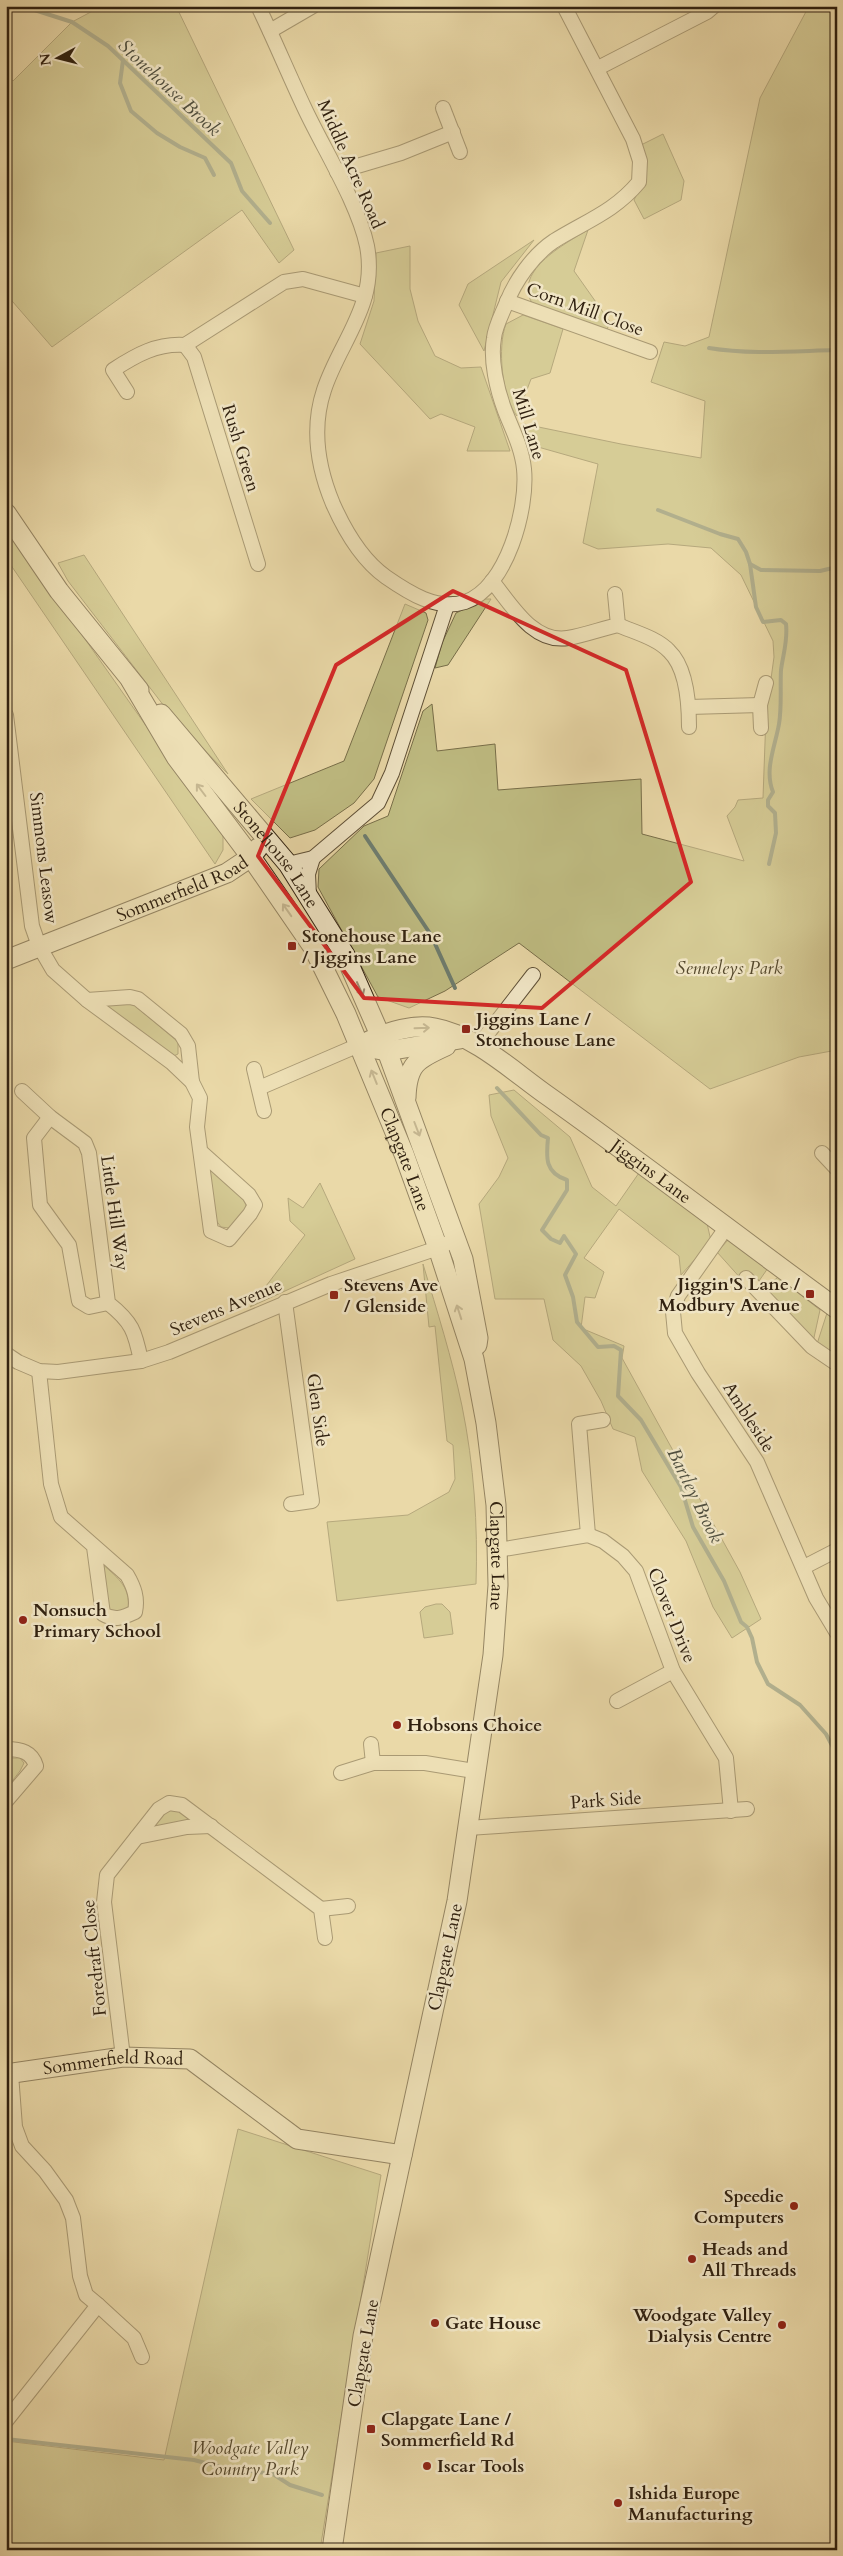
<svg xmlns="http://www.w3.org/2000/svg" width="843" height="2556" font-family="Cardo,serif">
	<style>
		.green { fill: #bfbc82; stroke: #786e49 }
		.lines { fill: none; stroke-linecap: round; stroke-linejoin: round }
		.stream { stroke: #6e7c6e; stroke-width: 4 }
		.street-casing { stroke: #5e4f36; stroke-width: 16 }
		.secondary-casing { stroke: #302110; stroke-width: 21 }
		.street { stroke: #f1e6c6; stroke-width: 14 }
		.secondary { stroke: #f1e6c6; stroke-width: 19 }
		.oneway { stroke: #9a8d74 }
		.marked { fill: none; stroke: #d62828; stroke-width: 4; stroke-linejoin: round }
		.poi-dot { fill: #8f2418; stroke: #f1e6c6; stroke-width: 2 }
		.labels { text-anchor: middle; stroke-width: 5; stroke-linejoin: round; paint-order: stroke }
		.street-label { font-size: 18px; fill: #302110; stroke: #f1e6c6 }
		.poi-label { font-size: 18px; font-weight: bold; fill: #302110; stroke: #f1e6c6; text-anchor: start }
		.park-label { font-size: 18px; font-style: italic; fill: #54482c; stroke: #f1e6c6 }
		.water-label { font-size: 19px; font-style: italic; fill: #4f4f3f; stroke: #f1e6c6 }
	</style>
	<rect width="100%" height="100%" fill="#ead9a8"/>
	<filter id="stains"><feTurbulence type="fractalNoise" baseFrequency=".004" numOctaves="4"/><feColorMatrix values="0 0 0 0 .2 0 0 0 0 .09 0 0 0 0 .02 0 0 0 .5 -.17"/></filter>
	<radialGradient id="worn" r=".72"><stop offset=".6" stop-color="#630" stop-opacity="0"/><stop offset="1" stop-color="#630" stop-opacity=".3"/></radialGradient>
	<!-- green -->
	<g class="green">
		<path d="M102,6H176L294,250L279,263L242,210L52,347L6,294V75L13,81L72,22Z"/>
		<path d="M809,6H837V1050L799,1057L710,1089L519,943L445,991L409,1008L378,997L318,887L319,869L364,826L388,816L423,711L432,704L437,751L495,744L498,790L641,779L642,834L744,861L727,816L735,807L738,800L763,798L766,715L774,657L773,641L741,575L711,548L668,544L598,549L583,543L598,464L531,445L524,424L621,444L701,458L705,401L651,382L664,342L685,346L709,337L760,98Z"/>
		<path d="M663,134L684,181L681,200L644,219L634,200L637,194L641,145Z"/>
		<path d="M588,230L574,271L610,322L606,332L534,306C510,273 564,244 588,230Z"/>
		<path d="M534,240L501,282L484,351L459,305L468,284Z"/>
		<path d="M410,246V289L418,321L435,356L461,368L481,367L510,451H467L475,427L441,414L430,419L360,344L374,301L376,253Z"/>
		<path d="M523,315L563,329L550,373L531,379L517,416C502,399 497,346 506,324Z"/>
		<path d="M6,527L223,835V850L215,864L6,558Z"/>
		<path d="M84,555L228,774L174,719L68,581L58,563Z"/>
		<path d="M485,599H491L448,665L435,668L442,643L456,613Z"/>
		<path d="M405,604L426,613L428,620L374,779L354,803L315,830L290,838L251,799L344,761Z"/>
		<path d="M112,1003L133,1004L178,1042V1054L171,1057L103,1007Z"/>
		<path d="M514,1090L570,1137L592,1187L616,1206L641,1170L706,1219L711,1241L681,1275L679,1256L619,1209L584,1258L604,1272L595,1298L585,1297L581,1328L624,1346L622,1358L740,1572L761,1619L732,1638L713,1607L686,1541L642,1471L635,1437L613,1429L601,1401L581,1366L553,1340L544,1299H495L479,1204L499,1177L508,1158L491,1116L489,1095Z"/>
		<path d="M210,1169L241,1195L246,1205L243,1217L229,1228L221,1227L215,1219Z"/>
		<path d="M320,1183L355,1259L250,1307L305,1235L290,1221L288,1198L303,1208Z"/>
		<path d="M729,1239L768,1268L752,1291L717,1252Z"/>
		<path d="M423,1264C437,1311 452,1358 462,1406C474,1465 478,1525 476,1584L337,1601L327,1522L408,1515L449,1492L455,1479L453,1445L447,1441L435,1326L429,1327Z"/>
		<path d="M778,1277L820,1310L813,1342L768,1296L769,1285Z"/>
		<path d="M827,1313L837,1320V1359L817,1344Z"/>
		<path d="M99,1561C116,1577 131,1585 128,1610L114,1615L106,1608Z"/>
		<path d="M436,1604H442L450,1612L453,1634L424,1638L420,1612L425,1607Z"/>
		<path d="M6,1758H20L24,1763L20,1771L6,1789Z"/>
		<path d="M168,1805L205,1824L152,1830L161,1810Z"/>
		<path d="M238,2129L381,2175L320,2550H6V2441L164,2460Z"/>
	</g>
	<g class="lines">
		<!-- stream -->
		<g class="stream">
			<path d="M22,6L72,22L108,46L231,163L242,191L270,223"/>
			<path d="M123,60L120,83L131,111L157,133L180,147L205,158L214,175"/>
			<path d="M709,348C751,355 794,351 837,350"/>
			<path d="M658,510L720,534L738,539L746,552L750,564L761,570L820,571L837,567"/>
			<path d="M750,564L756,607L763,622L781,620L786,624C788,641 783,654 781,670C780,688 782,706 779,724C775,747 764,770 773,792L768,800V806L775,813L776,833L769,864"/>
			<path d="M365,836L431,935L455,988"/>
			<path d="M497,1088L541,1135L548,1138C546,1158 545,1173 567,1180V1190L542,1230L551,1239L560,1243L564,1236L576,1254L565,1275L573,1297L577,1322L598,1347L614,1346L621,1350L618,1396L641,1420L681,1487L693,1527L724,1581L741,1622L747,1627L752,1638L757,1662L768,1684L800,1705L826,1734L836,1753L834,1774L837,1776"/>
			<path d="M6,2439L194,2460L221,2467L273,2474L290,2485L322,2495"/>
		</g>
		<defs>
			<g id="street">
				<path d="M258,6C274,39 288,73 304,107C323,148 358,203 367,246C378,305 340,341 324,390C311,429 318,468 333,504C345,531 362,560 386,577C409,593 437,611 465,602C507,588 528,508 524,469C522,448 512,429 505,411C497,390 490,360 494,338C495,327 502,314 506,304C515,281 533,255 554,241C586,221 614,212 639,182L640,161L633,139L564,6"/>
				<path d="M270,31L313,6"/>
				<path d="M598,68L707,12L714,6"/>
				<path d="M443,108L460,152"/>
				<path d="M337,172L401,153L453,132"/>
				<path d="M507,301L650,352"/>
				<path d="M185,345L194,357L258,564"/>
				<path d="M127,392L113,370C136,355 157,343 185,345L284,282L303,279L365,296"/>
				<path d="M492,581C511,604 533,644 568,638C585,635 601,629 618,625L615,594"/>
				<path d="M618,625C634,632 657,638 669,651C687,668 689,704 689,727"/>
				<path d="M760,705L766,683"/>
				<path d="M689,707L760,705L761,728"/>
				<path d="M6,715L32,926L39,946L53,970L87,1000L171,1062L192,1082L200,1098L197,1127L211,1231L229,1239L250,1214L255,1205L249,1195L201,1152"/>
				<path d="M288,864L313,858L378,803L392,773L447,605"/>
				<path d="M309,896L308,874L313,858"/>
				<path d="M87,1000L130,997L138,999L181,1034L188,1046L192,1082"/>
				<path d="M478,1046L533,975"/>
				<path d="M254,1069L264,1111"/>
				<path d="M259,1088L359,1045"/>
				<path d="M22,1091L50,1117L85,1143L89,1153L108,1303C132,1322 135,1331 141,1361"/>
				<path d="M50,1117L34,1138L40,1205L69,1245L79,1301L89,1307L108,1303"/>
				<path d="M822,1153L837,1169"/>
				<path d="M726,1228L678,1296L673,1312L675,1333L698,1373L757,1462L816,1598L837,1633"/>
				<path d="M746,1278L812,1347L837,1364"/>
				<path d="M285,1302L312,1501L291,1504"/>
				<path d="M6,1354L18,1362L39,1371L58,1372L141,1361L169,1352L331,1284L438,1248L456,1239"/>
				<path d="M39,1371L51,1484L61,1517L127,1575C134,1587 138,1598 135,1612C122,1618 115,1621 103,1614L94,1547"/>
				<path d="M588,1535L579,1424L603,1420"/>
				<path d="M498,1550L588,1535L603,1541L623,1556L636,1571L673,1671L726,1758L731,1811"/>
				<path d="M804,1567L837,1550"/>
				<path d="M617,1701L673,1671"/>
				<path d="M371,1744L373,1763"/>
				<path d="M6,1749C21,1749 32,1752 36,1766L6,1801"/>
				<path d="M341,1773L373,1763H425L474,1771"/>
				<path d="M468,1828L747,1809"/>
				<path d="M137,1837L187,1827L211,1826"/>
				<path d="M321,1909L348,1906"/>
				<path d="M123,2057L104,1902L107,1875L159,1809L169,1803L182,1805L321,1909L325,1938"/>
				<path d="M98,2305L134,2338L142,2357"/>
				<path d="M6,2421L98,2305L86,2295L80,2276L73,2218L66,2200L45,2171L22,2146L15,2127L11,2074"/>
			</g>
			<g id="secondary">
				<path d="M6,513L59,591L139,690"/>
				<path id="s1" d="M131,681L176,757L251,857L313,947L346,1014L404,1154L438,1248L474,1359L486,1423L496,1505L498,1585L493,1655L457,1901L363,2336L332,2550"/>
				<path id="s2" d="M161,714L288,864L345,955L387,1051L463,1259L478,1338L477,1345"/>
				<path id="s3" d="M6,960L227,873L251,857L258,848"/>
				<path id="s4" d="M369,1041C389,1031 414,1024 435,1028C475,1035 515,1073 548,1096C645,1165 740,1238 837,1309"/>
				<path d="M376,1049L387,1051L460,1039"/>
				<path d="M406,1098C407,1064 417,1059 446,1046"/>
				<path id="s5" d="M6,2074L123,2057L190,2059L297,2139L402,2155"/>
			</g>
		</defs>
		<!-- street casing -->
		<use href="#street" class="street-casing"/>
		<!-- secondary casing -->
		<use href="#secondary" class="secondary-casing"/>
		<!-- street -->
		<use href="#street" class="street"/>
		<!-- secondary -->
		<use href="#secondary" class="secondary"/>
	</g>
	<!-- one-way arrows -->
	<defs><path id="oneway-shaft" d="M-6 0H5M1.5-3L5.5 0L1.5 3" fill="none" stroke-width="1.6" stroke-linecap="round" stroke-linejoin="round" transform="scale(1.25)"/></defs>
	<g class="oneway">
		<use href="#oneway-shaft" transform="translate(201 790) rotate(-127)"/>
		<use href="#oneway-shaft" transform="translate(287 910) rotate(-125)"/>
		<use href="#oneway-shaft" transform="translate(360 989) rotate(66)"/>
		<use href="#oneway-shaft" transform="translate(422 1028) rotate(-2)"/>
		<use href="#oneway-shaft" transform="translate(374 1077) rotate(-112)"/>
		<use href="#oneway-shaft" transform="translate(417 1129) rotate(69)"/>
		<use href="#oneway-shaft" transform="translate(459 1312) rotate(-108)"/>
	</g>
	<!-- marked area -->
	<path d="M0 0H843V2556H0ZM453,591L626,670L691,882L542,1008L364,998L258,856L336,665Z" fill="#ead9a8" fill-opacity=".55" fill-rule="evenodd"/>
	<path class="marked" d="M453,591L626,670L691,882L542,1008L364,998L258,856L336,665Z"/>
	<!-- markers -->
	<g class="poi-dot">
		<rect x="287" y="941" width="10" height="10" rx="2.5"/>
		<rect x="461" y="1024" width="10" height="10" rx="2.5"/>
		<rect x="805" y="1289" width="10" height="10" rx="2.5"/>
		<rect x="329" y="1290" width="10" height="10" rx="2.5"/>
		<circle cx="23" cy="1620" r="5"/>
		<circle cx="397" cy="1725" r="5"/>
		<circle cx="794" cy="2206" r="5"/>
		<circle cx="692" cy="2259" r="5"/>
		<circle cx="435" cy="2323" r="5"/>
		<circle cx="782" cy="2325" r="5"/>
		<rect x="366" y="2424" width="10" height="10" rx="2.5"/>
		<circle cx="427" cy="2466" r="5"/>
		<circle cx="618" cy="2503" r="5"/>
	</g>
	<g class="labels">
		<!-- street labels -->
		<g class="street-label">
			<text transform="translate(351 164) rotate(66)" y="6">Middle Acre Road</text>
			<text transform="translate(585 309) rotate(20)" y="6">Corn Mill Close</text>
			<text transform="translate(529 424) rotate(73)" y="6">Mill Lane</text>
			<text transform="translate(241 448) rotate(73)" y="6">Rush Green</text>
			<text dy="6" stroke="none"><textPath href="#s2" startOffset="182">Stonehouse Lane</textPath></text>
			<text transform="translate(44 858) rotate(83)" y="6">Simmons Leasow</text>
			<text dy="6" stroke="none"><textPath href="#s3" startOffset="190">Sommerfield Road</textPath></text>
			<text dy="6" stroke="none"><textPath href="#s1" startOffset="554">Clapgate Lane</textPath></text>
			<text dy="6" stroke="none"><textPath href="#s4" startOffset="329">Jiggins Lane</textPath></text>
			<text transform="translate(115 1213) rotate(82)" y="6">Little Hill Way</text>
			<text transform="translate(226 1307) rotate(-23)" y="6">Stevens Avenue</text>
			<text transform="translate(318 1410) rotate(82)" y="6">Glen Side</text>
			<text transform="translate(749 1417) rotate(57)" y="6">Ambleside</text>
			<text dy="6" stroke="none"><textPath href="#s1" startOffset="964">Clapgate Lane</textPath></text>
			<text transform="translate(672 1615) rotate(68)" y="6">Clover Drive</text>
			<text transform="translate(606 1800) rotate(-4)" y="6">Park Side</text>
			<text transform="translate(445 1957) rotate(-78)" y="6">Clapgate Lane</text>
			<text transform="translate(94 1958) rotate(-96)" y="6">Foredraft Close</text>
			<text dy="6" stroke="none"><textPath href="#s5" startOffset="108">Sommerfield Road</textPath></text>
			<text transform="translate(363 2353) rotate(-80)" y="6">Clapgate Lane</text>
		</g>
		<!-- poi labels -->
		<g class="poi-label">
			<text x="302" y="942">Stonehouse Lane<tspan x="302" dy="21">/ Jiggins Lane</tspan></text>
			<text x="476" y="1025">Jiggins Lane /<tspan x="476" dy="21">Stonehouse Lane</tspan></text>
			<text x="800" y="1290" text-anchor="end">Jiggin'S Lane /<tspan x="800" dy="21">Modbury Avenue</tspan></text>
			<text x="344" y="1291">Stevens Ave<tspan x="344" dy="21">/ Glenside</tspan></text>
			<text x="33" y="1616">Nonsuch<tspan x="33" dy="21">Primary School</tspan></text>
			<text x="407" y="1731">Hobsons Choice</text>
			<text x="784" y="2202" text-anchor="end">Speedie<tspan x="784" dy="21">Computers</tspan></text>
			<text x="702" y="2255">Heads and<tspan x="702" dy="21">All Threads</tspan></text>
			<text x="772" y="2321" text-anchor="end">Woodgate Valley<tspan x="772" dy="21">Dialysis Centre</tspan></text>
			<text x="445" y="2329">Gate House</text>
			<text x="381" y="2425">Clapgate Lane /<tspan x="381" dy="21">Sommerfield Rd</tspan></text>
			<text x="437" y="2472">Iscar Tools</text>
			<text x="628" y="2499">Ishida Europe<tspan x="628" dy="21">Manufacturing</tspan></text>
		</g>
		<!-- park labels -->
		<g class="park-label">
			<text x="729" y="974">Senneleys Park</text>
			<text x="250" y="2454">Woodgate Valley<tspan x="250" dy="21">Country Park</tspan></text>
		</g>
		<!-- water labels -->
		<g class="water-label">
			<text transform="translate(170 87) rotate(43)" y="7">Stonehouse Brook</text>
			<text transform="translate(696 1495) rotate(64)" y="7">Bartley Brook</text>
		</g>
	</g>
	<!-- margin -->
	<rect width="843" height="2556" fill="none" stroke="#ead9a8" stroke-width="25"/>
	<rect x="8" y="8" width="828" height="2541" fill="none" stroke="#302110" stroke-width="2.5"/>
	<rect x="12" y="12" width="818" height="2531" fill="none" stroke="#302110"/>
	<!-- north arrow -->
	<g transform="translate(58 58) rotate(263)" stroke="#f1e6c6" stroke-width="4" paint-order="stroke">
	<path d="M0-4L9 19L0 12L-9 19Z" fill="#302110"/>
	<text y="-8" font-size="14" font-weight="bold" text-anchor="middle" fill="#302110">N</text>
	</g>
	<rect width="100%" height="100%" filter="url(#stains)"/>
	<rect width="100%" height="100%" fill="url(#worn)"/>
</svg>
